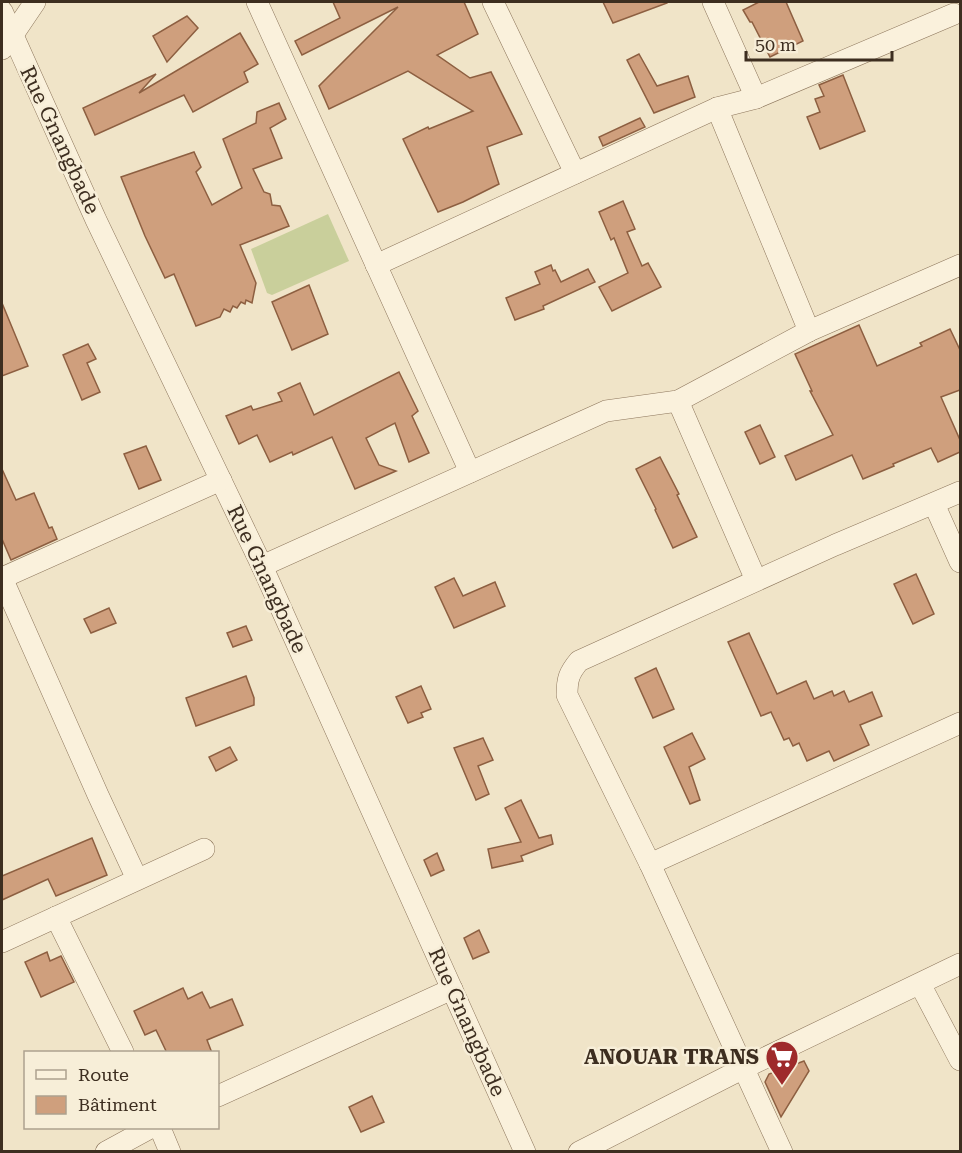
<svg xmlns="http://www.w3.org/2000/svg" width="962" height="1153" font-family="'Roboto Serif',serif">
	<style>
		.green { fill: #c9cf9b }
		.building { fill: #cf9f7d; stroke: #8d5f41; stroke-width: 1.5 }
		.lines { fill: none; stroke-linecap: round; stroke-linejoin: round }
		.minor-casing { stroke: #8d765c; stroke-width: 22 }
		.minor { stroke: #faf1dc; stroke-width: 21 }
		.labels { text-anchor: middle; stroke-width: 5; stroke-linejoin: round; paint-order: stroke }
		.street-label { font-size: 21px; fill: #3d2e20; stroke: #f7eed8 }
		.poi-label { font-size: 21px; font-weight: bold; fill: #3d2e20; stroke: #f7eed8; text-anchor: end }
	</style>
	<rect width="100%" height="100%" fill="#f0e4c8"/>
	<!-- green -->
	<path class="green" d="M328,214L349,261L272,295L267,293L251,249Z"/>
	<!-- building -->
	<g class="building">
		<path d="M333,2H464L478,34L437,55L470,78L491,72L522,134L487,147L499,184L463,202L438,212L403,139L428,127L429,129L473,111L408,71L329,109L319,86L398,7L302,55L295,41L340,18Z"/>
		<path d="M603,2H667V3L613,23Z"/>
		<path d="M759,2H786L803,41L770,57L752,22H750L743,10Z"/>
		<path d="M187,16L198,28L167,62L153,36Z"/>
		<path d="M240,33L258,64L244,72L248,82L193,112L184,95L95,135L83,108L156,74L139,93Z"/>
		<path d="M639,54L657,86L688,76L695,97L654,113L627,60Z"/>
		<path d="M843,75L865,131L820,149L807,117L820,112L815,99L824,96L819,85Z"/>
		<path d="M279,103L286,119L270,128L282,158L253,169L264,192L270,194L272,205L280,206L289,226L240,245L256,283L252,303L246,300L245,304L241,302L237,308L233,306L230,312L224,309L220,317L196,326L174,274L165,278L145,236L121,177L194,152L201,167L196,172L212,205L242,188L223,139L256,123L257,112Z"/>
		<path d="M640,118L645,127L603,146L599,137Z"/>
		<path d="M623,201L635,229L627,232L642,266L648,263L661,287L612,311L599,287L628,273L614,238L611,240L599,212Z"/>
		<path d="M551,265L553,271L555,270L561,282L588,269L595,282L543,306L544,309L515,320L506,298L540,284L535,272Z"/>
		<path d="M309,285L328,334L292,350L272,302Z"/>
		<path d="M2,303L28,366L2,376Z"/>
		<path d="M859,325L877,366L922,346L920,343L950,329L960,350V390L941,397L960,440V452L938,462L931,448L893,464L894,466L863,479L852,455L796,480L785,456L833,435L810,391H812L795,354Z"/>
		<path d="M88,344L96,359L87,363L100,392L82,400L63,355Z"/>
		<path d="M399,372L418,411L412,416L429,453L409,462L395,423L366,438L379,465L396,471L355,489L332,437L293,455L292,452L270,462L257,435L239,444L226,416L251,406L253,410L282,401L278,393L300,383L314,415Z"/>
		<path d="M760,425L775,457L760,464L745,432Z"/>
		<path d="M146,446L161,480L139,489L124,454Z"/>
		<path d="M660,457L679,494L677,495L697,537L673,548L655,510L656,509L636,469Z"/>
		<path d="M2,469L16,500L34,493L49,528L52,527L57,539L11,560L2,539Z"/>
		<path d="M916,574L934,614L913,624L894,584Z"/>
		<path d="M454,578L463,596L495,582L505,606L454,628L435,587Z"/>
		<path d="M109,608L116,623L91,633L84,619Z"/>
		<path d="M246,626L252,640L233,647L227,633Z"/>
		<path d="M749,633L777,694L806,681L814,699L832,691L834,696L844,691L849,702L872,692L882,716L860,725L869,745L834,761L829,751L807,761L799,743L793,746L789,738L784,740L771,712L761,716L728,642Z"/>
		<path d="M656,668L674,709L653,718L635,678Z"/>
		<path d="M246,676L254,698V705L196,726L186,698Z"/>
		<path d="M421,686L431,709L421,713L423,717L408,723L396,697Z"/>
		<path d="M692,733L705,759L689,767L700,800L690,804L664,747Z"/>
		<path d="M483,738L493,760L478,766L489,794L476,800L454,748Z"/>
		<path d="M230,747L237,760L216,771L209,757Z"/>
		<path d="M521,800L539,838L551,835L553,844L521,856L523,861L492,868L488,849L521,842L505,808Z"/>
		<path d="M92,838L107,875L56,896L48,879L2,900V876Z"/>
		<path d="M437,853L444,870L431,876L424,860Z"/>
		<path d="M479,930L489,952L473,959L464,938Z"/>
		<path d="M47,952L50,961L61,956L74,982L41,997L25,962Z"/>
		<path d="M183,988L188,999L202,992L210,1008L232,999L243,1025L207,1040L212,1053H167L156,1030L145,1035L134,1011Z"/>
		<path d="M804,1061L809,1071L781,1117L765,1082L769,1074Z"/>
		<path d="M372,1096L384,1122L361,1132L349,1107Z"/>
	</g>
	<g class="lines">
		<defs>
			<g id="minor">
				<path d="M257,2L470,472"/>
				<path d="M493,2L575,173"/>
				<path d="M713,2L756,98"/>
				<path d="M2,11L96,220L262,566L525,1152"/>
				<path d="M2,49L12,36L35,2"/>
				<path d="M717,108L809,331"/>
				<path d="M376,265L717,108L756,98L954,14"/>
				<path d="M678,401L756,580"/>
				<path d="M934,504L960,562"/>
				<path d="M262,566L606,411L678,401L809,331L960,265"/>
				<path d="M2,578L98,795L137,879"/>
				<path d="M2,578L221,480"/>
				<path d="M650,864L960,723"/>
				<path d="M56,917L123,1052"/>
				<path d="M2,942L204,849"/>
				<path d="M920,984L960,1060"/>
				<path d="M218,1096L452,989"/>
				<path d="M160,1128L170,1152"/>
				<path d="M106,1152L150,1128"/>
				<path d="M579,1152L744,1068L960,964"/>
				<path d="M782,1152L650,864L567,695C567,679 569,673 579,661L835,545L960,492"/>
			</g>
		</defs>
		<!-- minor casing -->
		<use href="#minor" class="minor-casing"/>
		<!-- minor -->
		<use href="#minor" class="minor"/>
	</g>
	<!-- icons -->
	<defs>
		<symbol id="supermarket-pin" viewBox="-11 -11 22 30"><path d="M0 17L-7.5 6A9.5 9.5 0 1 1 7.5 6Z" fill="#9e2a2b" stroke="#f7eed8"/><path d="M-6-5.5h2.5l.6 2H6L4.5 2H-2.5L-4.4-4H-6ZM-1.5 3.2a1.3 1.3 0 1 0 .1 0ZM3 3.2a1.3 1.3 0 1 0 .1 0Z" fill="#fff"/></symbol>
	</defs>
	<g fill-rule="evenodd">
		<use href="#supermarket-pin" x="763" y="1038" width="38" height="52"/>
	</g>
	<g class="labels">
		<!-- street labels -->
		<g class="street-label">
			<text transform="translate(60 140) rotate(65)" y="7">Rue Gnangbade</text>
			<text transform="translate(267 579) rotate(65)" y="7">Rue Gnangbade</text>
			<text transform="translate(467 1022) rotate(66)" y="7">Rue Gnangbade</text>
		</g>
		<!-- poi labels -->
		<g class="poi-label">
			<text x="759" y="1064">ANOUAR TRANS</text>
		</g>
	</g>
	<!-- border -->
	<rect width="962" height="1153" fill="none" stroke="#3d2e20" stroke-width="6"/>
	<!-- legend -->
	<rect x="24" y="1051" width="195" height="78" fill="#f7eed8" stroke="#ada18e" stroke-width="1.5"/>
	<rect x="36" y="1070" width="30" height="9" fill="#faf1dc" stroke="#ada18e" stroke-width="1.5"/>
	<text x="78" y="1081" font-size="18" fill="#3d2e20">Route</text>
	<rect x="36" y="1096" width="30" height="18" fill="#cf9f7d" stroke="#ada18e" stroke-width="1.5"/>
	<text x="78" y="1111" font-size="18" fill="#3d2e20">Bâtiment</text>
	<!-- scale -->
	<path d="M746 51v9h146v-9" fill="none" stroke="#3d2e20" stroke-width="3"/>
	<text x="755" y="51" font-size="18" fill="#3d2e20" stroke="#f7eed8" stroke-width="4.5" paint-order="stroke">50 m</text>
</svg>
